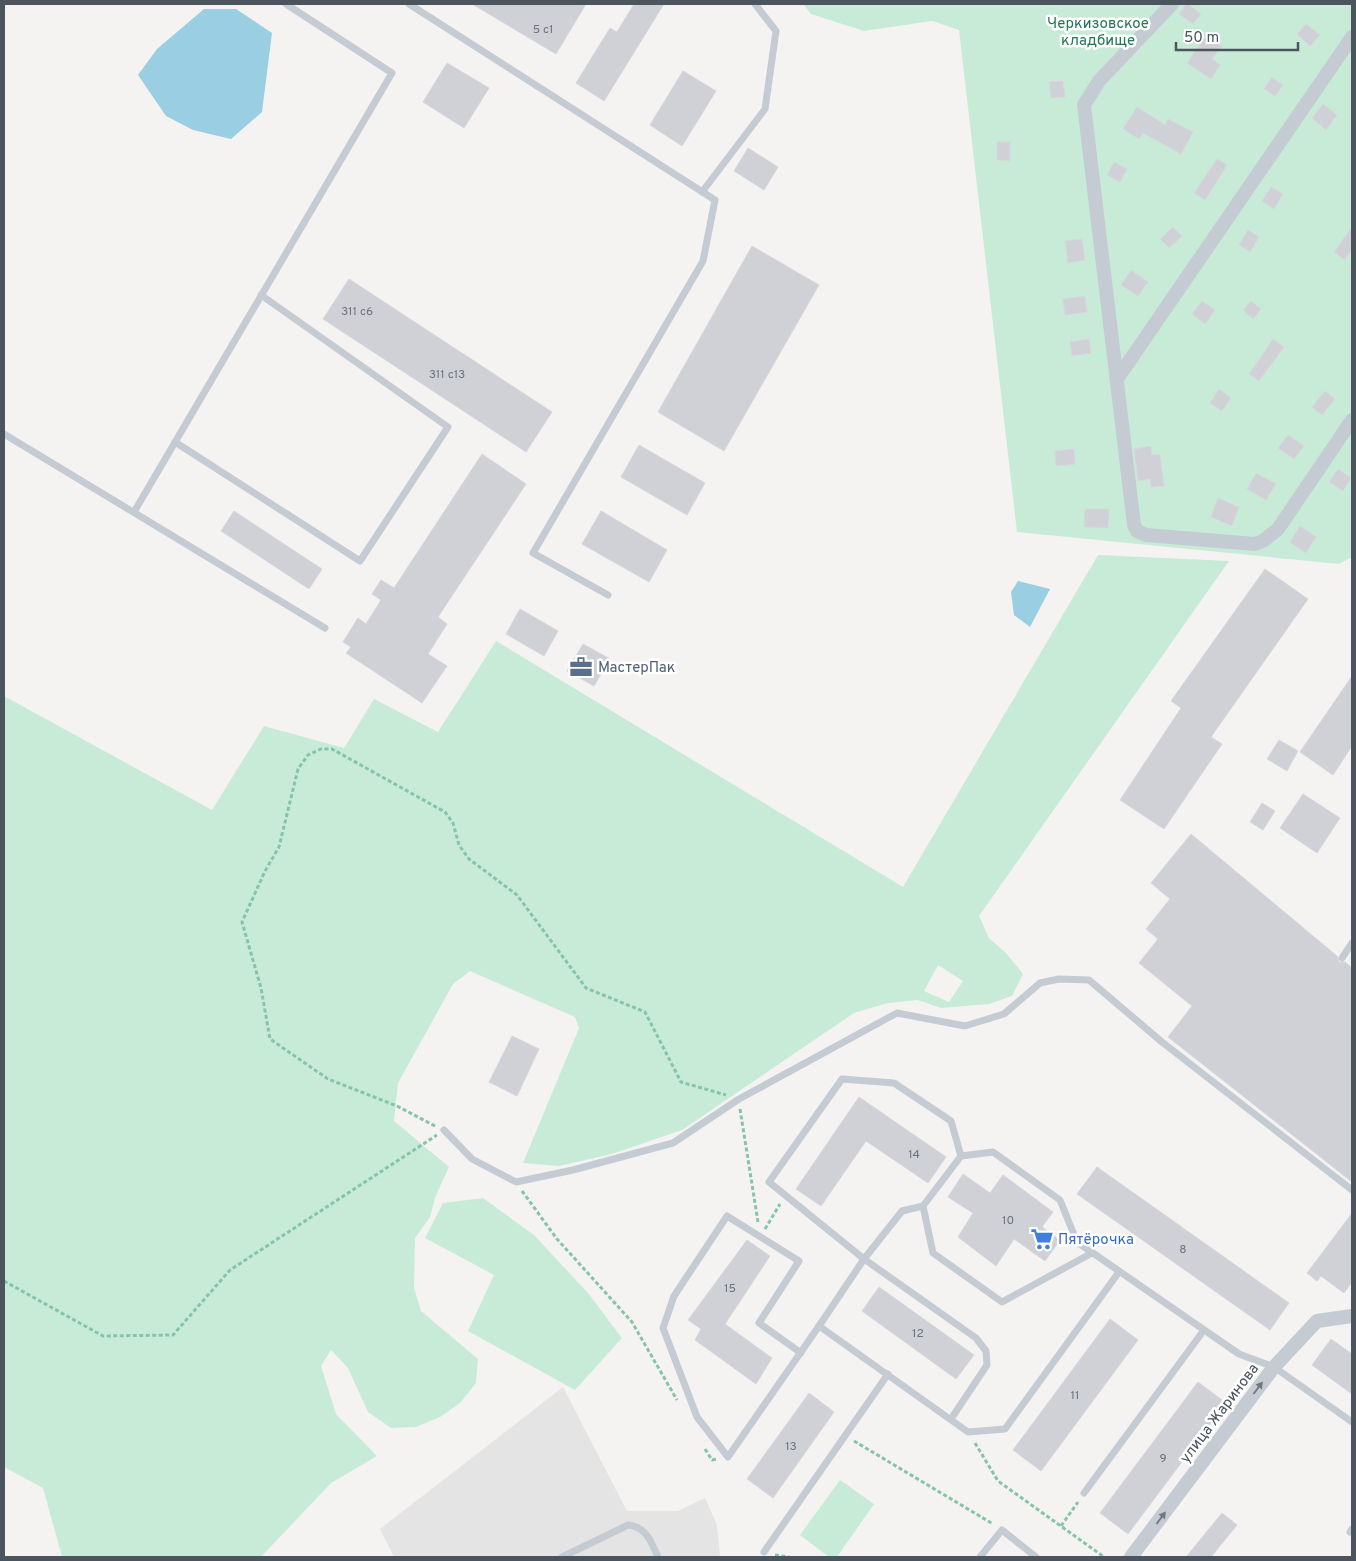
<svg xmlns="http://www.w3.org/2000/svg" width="1356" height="1561" font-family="Overpass,sans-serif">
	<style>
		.education { fill: #e5e4e4 }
		.green { fill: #c8ebd8; fill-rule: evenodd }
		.water { fill: #9acee2 }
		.building { fill: #d0d1d6; stroke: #d7d8dc }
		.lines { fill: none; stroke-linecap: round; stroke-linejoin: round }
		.path { stroke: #84c5a9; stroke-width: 3; stroke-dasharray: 4 2.5; stroke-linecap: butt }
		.lane { stroke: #c5cbd2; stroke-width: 7 }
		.street { stroke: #c5cbd2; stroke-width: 14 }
		.oneway { fill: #707880 }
		.labels { text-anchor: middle; stroke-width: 5; stroke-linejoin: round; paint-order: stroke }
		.number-label { font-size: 12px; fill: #6d737b }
		.park-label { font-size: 15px; fill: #247754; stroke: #fff }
		.service-label { font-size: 15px; fill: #4e5e75; stroke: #fff; text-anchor: start }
		.shop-label { font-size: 15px; fill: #366cbe; stroke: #fff; text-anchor: start }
		.street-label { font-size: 15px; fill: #4c545d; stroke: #fff }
	</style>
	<rect width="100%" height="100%" fill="#f4f3f2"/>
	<!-- education -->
	<path class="education" d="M563,1387L627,1511H678L705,1498L717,1525L720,1557H394L380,1529Z"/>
	<!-- green -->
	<g class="green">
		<path d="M803,4H1352V557L1339,564L1017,532L959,30L932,21L864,31L811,14Z"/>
		<path d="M1098,555L1229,561L979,916L989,938L1006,953L1023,974L1012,996L989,1004L941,1008L918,1000L888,1003L854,1013L682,1130L612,1154L559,1166L523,1163L579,1028L575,1017L470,971L453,984L398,1083L394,1121L449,1167L436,1195L430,1217L415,1238L414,1288L421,1311L478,1359L476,1383L460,1403L440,1417L416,1427L391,1428L368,1412L348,1368L331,1350L321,1366L336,1414L377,1456L331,1483L261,1557H62L43,1488L4,1467V696L212,810L264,726L344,748L374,699L438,732L496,641L903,887ZM938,965L963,981L949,1002L924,991Z"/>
		<path d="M483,1198L534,1235L588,1293L622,1338L575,1390L468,1331L494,1275L425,1238L443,1203Z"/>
		<path d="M840,1480L874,1504L837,1557H829L800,1535Z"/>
	</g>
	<!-- water -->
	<g class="water">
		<path d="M204,9H236L272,33L262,112L231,139L193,130L166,116L138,75L157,49Z"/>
		<path d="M1018,581L1050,589L1030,627L1014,615L1011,592Z"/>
	</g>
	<!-- building -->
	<g class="building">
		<path d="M472,4H586L556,54Z"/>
		<path d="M634,4H664L604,101L576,83L610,28L617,32Z"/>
		<path d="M1186,4H1188L1201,14L1193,24L1179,14Z"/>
		<path d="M1306,24L1320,35L1310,46L1297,34Z"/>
		<path d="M1206,35L1222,46L1212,59L1220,65L1211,79L1187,63Z"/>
		<path d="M447,63L489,88L464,128L423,102Z"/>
		<path d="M683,71L716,91L682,146L650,125Z"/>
		<path d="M1272,77L1283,85L1275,96L1264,89Z"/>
		<path d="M1063,81L1065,97L1051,98L1049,82Z"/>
		<path d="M1323,104L1337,115L1326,130L1312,118Z"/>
		<path d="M1137,107L1165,125L1168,119L1193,132L1181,154L1143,133L1139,139L1123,129Z"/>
		<path d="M997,142H1010V161L997,160Z"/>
		<path d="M748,148L778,167L764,190L734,171Z"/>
		<path d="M1217,159L1227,165L1205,200L1194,193Z"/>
		<path d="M1114,162L1127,169L1120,182L1107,175Z"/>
		<path d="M1271,187L1283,194L1274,209L1262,201Z"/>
		<path d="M1173,227L1182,236L1169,248L1160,239Z"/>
		<path d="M1352,227V250L1345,260L1334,252Z"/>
		<path d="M1248,230L1259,237L1250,252L1239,245Z"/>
		<path d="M1082,239L1085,260L1068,263L1065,241Z"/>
		<path d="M752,246L819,285L724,451L658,412Z"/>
		<path d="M1131,270L1148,282L1138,296L1121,285Z"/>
		<path d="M349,279L552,412L526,452L323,319Z"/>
		<path d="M1085,296L1087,312L1065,315L1063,299Z"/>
		<path d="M1202,301L1215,310L1205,324L1192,314Z"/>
		<path d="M1251,301L1261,309L1253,319L1243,310Z"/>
		<path d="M1089,339L1091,353L1072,356L1070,342Z"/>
		<path d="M1273,339L1284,347L1259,381L1249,374Z"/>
		<path d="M1219,389L1231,398L1222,411L1210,403Z"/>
		<path d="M1325,391L1335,399L1322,415L1312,407Z"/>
		<path d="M1288,435L1304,446L1294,459L1278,448Z"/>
		<path d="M639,445L705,483L687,515L621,477Z"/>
		<path d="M1151,446L1152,455L1160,454L1164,486L1151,487L1150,479L1138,481L1134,449Z"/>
		<path d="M1074,449L1075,464L1056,466L1055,451Z"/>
		<path d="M482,454L526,484L438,617L447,624L428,654L447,666L422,703L346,653L351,647L343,642L358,618L366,624L381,600L372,594L381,580L394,588Z"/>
		<path d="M1338,469L1351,478L1343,491L1329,482Z"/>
		<path d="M1256,473L1276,484L1266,500L1247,489Z"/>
		<path d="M1218,498L1239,507L1232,526L1211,517Z"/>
		<path d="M1085,509H1109L1108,528L1084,527Z"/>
		<path d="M234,511L322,569L309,589L221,531Z"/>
		<path d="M601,511L667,550L649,582L582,544Z"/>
		<path d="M1300,526L1316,537L1306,553L1290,542Z"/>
		<path d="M1265,569L1308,599L1211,737L1222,744L1164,829L1120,800L1181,708L1171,701Z"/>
		<path d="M520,609L558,631L544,656L506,634Z"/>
		<path d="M583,644L610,659L594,686L567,671Z"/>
		<path d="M1352,676V746L1333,775L1300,752Z"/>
		<path d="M1279,740L1298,751L1287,771L1267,759Z"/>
		<path d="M1303,794L1340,818L1317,853L1280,828Z"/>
		<path d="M1262,803L1275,811L1263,830L1250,822Z"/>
		<path d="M1191,834L1337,956L1339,962H1345L1352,968V1182L1168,1037L1192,1006L1139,963L1158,939L1146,929L1170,899L1151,883Z"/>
		<path d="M512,1036L539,1049L517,1096L489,1082Z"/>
		<path d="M859,1097L946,1157L928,1183L866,1141L821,1206L796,1189Z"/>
		<path d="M1097,1167L1289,1303L1270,1330L1077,1194Z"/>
		<path d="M963,1174L990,1193L1003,1175L1053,1212L1042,1227L1060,1240L1045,1261L1014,1239L996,1266L958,1237L973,1213L948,1197Z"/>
		<path d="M1352,1213V1282L1344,1293L1321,1276L1317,1281L1307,1273Z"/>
		<path d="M747,1240L770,1256L725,1324L772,1358L756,1384L695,1340L701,1329L688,1320Z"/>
		<path d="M879,1287L974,1355L956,1379L862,1311Z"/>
		<path d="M1110,1319L1138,1340L1041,1471L1013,1450Z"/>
		<path d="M1331,1339L1352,1354V1394L1312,1365Z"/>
		<path d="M1198,1382L1226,1403L1128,1534L1100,1513Z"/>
		<path d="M809,1393L834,1412L773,1498L747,1479Z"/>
		<path d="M1222,1513L1237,1525L1211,1557H1186Z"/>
	</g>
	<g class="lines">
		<!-- path -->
		<g class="path">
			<path d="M740,1109L758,1222"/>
			<path d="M435,1126L397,1106L328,1079L270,1039L261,988L242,922L265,871L279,847L298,769L308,755L321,749H332L445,812L453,823L459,845L469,859L517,895L586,988L645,1012L681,1082L726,1095"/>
			<path d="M522,1191L557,1239L632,1322L677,1400"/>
			<path d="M765,1229L780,1204"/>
			<path d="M4,1281L103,1336L173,1335L230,1270L437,1135"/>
			<path d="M854,1441L993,1524"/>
			<path d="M975,1443L998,1481L1104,1557"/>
			<path d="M705,1449L712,1460L717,1459"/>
			<path d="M1061,1526L1078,1502"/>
			<path d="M775,1555L789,1557"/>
		</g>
		<!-- lane -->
		<g class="lane">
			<path d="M409,4L715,200L703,261L533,553L608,595"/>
			<path d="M702,192L765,109L776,31L755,4"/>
			<path d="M4,434L325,628"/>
			<path d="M175,442L360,561L448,427L261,295"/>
			<path d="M134,512L392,73L286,4"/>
			<path d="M1342,958L1352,943"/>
			<path d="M444,1130L472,1159L516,1182L573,1170L673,1143L739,1099L897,1013L965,1026L1004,1014L1040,983L1059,979L1089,980L1162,1042L1352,1190"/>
			<path d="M961,1156L923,1206L902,1211L864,1259L819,1326L968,1432L1005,1429L1119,1272"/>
			<path d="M923,1206L933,1253L1002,1302L1092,1253"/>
			<path d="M801,1353L759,1323L799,1261L727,1216L674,1296L663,1328L697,1417L728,1457L819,1326"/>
			<path d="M951,1419L987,1365L986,1351L976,1338L864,1259L769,1182L842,1079L894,1083L951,1121L961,1156L993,1152L1060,1200L1077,1242L1239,1354L1274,1367L1352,1422"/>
			<path d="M1084,1493L1204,1330"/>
			<path d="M1350,1532L1352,1529"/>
			<path d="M764,1552L888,1374"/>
			<path d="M562,1557L628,1525C647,1527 651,1542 658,1557"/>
			<path d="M980,1557L1002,1530L1036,1557"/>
		</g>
		<!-- street -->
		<g class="street">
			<path d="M1172,4L1099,81L1084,105L1134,525L1137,531L1146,535L1255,544L1263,541L1278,529L1352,420"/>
			<path d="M1117,379L1352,37"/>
			<path d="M1131,1557L1274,1367L1317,1321L1352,1316"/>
		</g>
	</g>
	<!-- one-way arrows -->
	<defs><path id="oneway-solid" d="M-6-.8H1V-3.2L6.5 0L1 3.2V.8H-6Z" transform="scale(1.25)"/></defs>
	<g class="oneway">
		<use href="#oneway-solid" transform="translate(1258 1388) rotate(-53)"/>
		<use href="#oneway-solid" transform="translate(1161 1518) rotate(-53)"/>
	</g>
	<!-- icons -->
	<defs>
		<symbol id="office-bare" viewBox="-9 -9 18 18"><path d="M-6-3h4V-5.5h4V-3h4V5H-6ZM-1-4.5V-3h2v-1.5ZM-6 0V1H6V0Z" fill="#5c6f8a" stroke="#fff" stroke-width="2.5" paint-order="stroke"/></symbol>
		<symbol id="supermarket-bare" viewBox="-9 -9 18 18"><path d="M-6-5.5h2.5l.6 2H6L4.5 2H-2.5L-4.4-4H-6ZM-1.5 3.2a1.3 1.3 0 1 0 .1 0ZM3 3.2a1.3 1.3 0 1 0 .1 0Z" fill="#3f7fe0" stroke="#fff" stroke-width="2.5" paint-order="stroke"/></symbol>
	</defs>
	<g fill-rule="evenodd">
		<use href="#office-bare" x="565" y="651" width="32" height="32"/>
		<use href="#supermarket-bare" x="1026" y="1223" width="32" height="32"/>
	</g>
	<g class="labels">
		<!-- number labels -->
		<g class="number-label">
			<text x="543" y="33">5 с1</text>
			<text x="357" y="315">311 с6</text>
			<text x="447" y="378">311 с13</text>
			<text x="914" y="1158">14</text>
			<text x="1008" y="1224">10</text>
			<text x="1183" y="1253">8</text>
			<text x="730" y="1292">15</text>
			<text x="918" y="1337">12</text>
			<text x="1075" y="1399">11</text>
			<text x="791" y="1450">13</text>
			<text x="1163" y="1462">9</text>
		</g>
		<!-- park labels -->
		<g class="park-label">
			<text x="1098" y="28">Черкизовское<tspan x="1098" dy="17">кладбище</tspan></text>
		</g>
		<!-- service labels -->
		<g class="service-label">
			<text x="598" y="672">МастерПак</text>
		</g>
		<!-- shop labels -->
		<g class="shop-label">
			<text x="1058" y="1244">Пятёрочка</text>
		</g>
		<!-- street labels -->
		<g class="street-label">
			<text transform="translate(1219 1413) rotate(-53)" y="5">улица Жаринова</text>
		</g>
	</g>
	<!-- border -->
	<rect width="1356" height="1561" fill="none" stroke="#4c545d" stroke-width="10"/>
	<!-- scale -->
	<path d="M1176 42v8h122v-8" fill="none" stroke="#4c545d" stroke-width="2.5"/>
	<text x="1184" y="42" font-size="15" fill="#4c545d" stroke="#ffffff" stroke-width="4" paint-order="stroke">50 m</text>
</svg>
